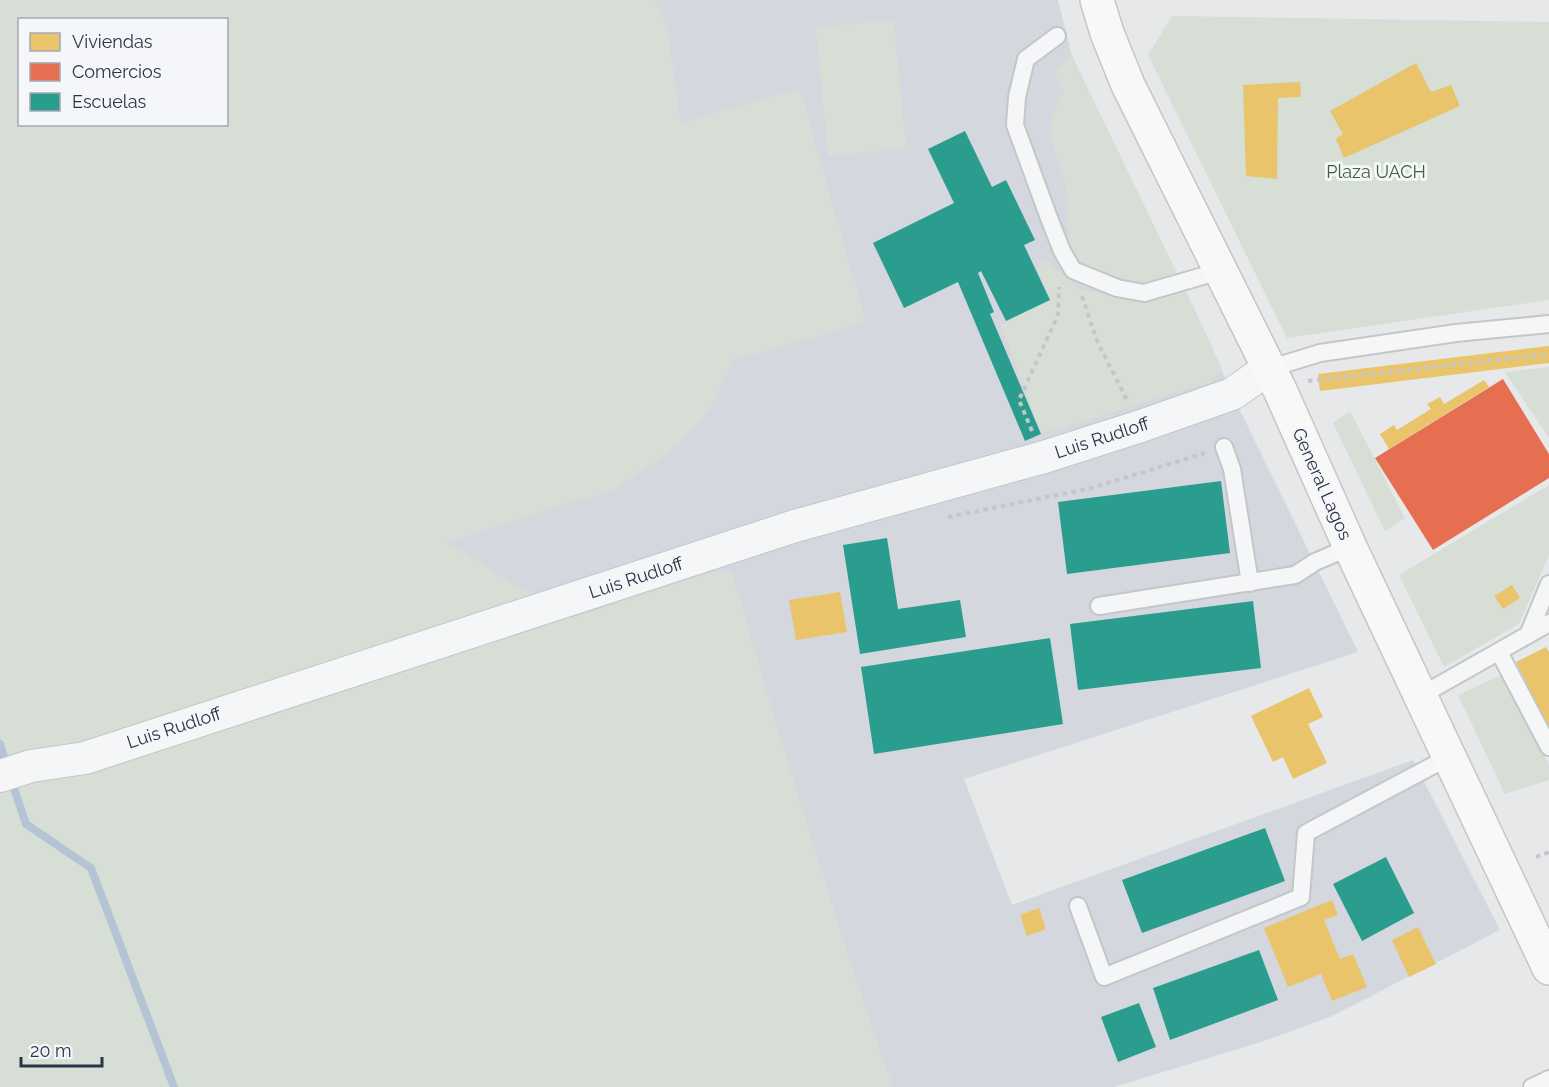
<svg xmlns="http://www.w3.org/2000/svg" width="1549" height="1087" font-family="Raleway,sans-serif">
	<style>
		.built { fill: #d4d7dd; fill-rule: evenodd }
		.green { fill: #d6ded6; fill-rule: evenodd }
		.homes { fill: #e9c46a }
		.shops { fill: #e76f51 }
		.schools { fill: #2a9d8f }
		.lines { fill: none; stroke-linecap: round; stroke-linejoin: round }
		.stream { stroke: #b4c4d5; stroke-width: 8 }
		.lane-casing { stroke: #c4c6c8; stroke-width: 20 }
		.street-casing { stroke: #c4c6c8; stroke-width: 34 }
		.secondary-casing { stroke: #c4c6c8; stroke-width: 36 }
		.path { stroke: #c5c6ca; stroke-width: 4; stroke-dasharray: 4.5 4.5; stroke-linecap: butt }
		.lane { stroke: #f5f6f7; stroke-width: 16 }
		.street { stroke: #f5f6f7; stroke-width: 32 }
		.secondary { stroke: #f8f8f8; stroke-width: 33 }
		.labels { text-anchor: middle; stroke-width: 6; stroke-linejoin: round; paint-order: stroke }
		.park-label { font-size: 18px; fill: #3f6138; stroke: #f4f6f9 }
		.street-label { font-size: 18px; fill: #2b3445; stroke: #f4f6f9 }
	</style>
	<rect width="100%" height="100%" fill="#e6e8ea"/>
	<!-- built -->
	<path class="built" d="M0,0H1058L1072,56L1208,338L1232,394L1358,652L964,779L1012,905L1413,760L1500,930L1330,1017L1261,1042L1114,1087H0ZM20,20H226V124H20Z"/>
	<!-- green -->
	<g class="green">
		<path d="M0,0H655L667,26L681,123L800,89L866,322L733,360L710,410L679,445L615,489L447,542L570,619L716,571H732C781,744 834,917 893,1087H0ZM20,20H226V124H20Z"/>
		<path d="M1172,16L1549,22V300L1287,338L1148,55Z"/>
		<path d="M894,20L906,148L828,156L816,27Z"/>
		<path d="M1072,56L1177,274L1147,283L1120,281L1098,274L1079,260L1070,249L1067,227L1068,204L1064,176L1051,142L1052,114L1064,92L1054,72Z"/>
		<path d="M1048,261L1079,290L1155,300L1185,289L1222,369L1211,382L1041,434L1001,325L1050,300L1036,266Z"/>
		<path d="M1549,367V438L1505,372Z"/>
		<path d="M1350,411L1405,518L1385,531L1333,423Z"/>
		<path d="M1549,485V555L1519,624L1444,667L1399,575Z"/>
		<path d="M1504,674L1549,765V780L1505,794L1458,695Z"/>
	</g>
	<!-- homes -->
	<g class="homes">
		<path d="M1416,63L1431,92L1451,85L1460,106L1344,158L1336,139L1343,134L1330,111Z"/>
		<path d="M1300,82L1301,97L1278,98L1277,179L1246,176L1243,85Z"/>
		<path d="M1549,346V363L1320,391L1318,374Z"/>
		<path d="M1484,380L1489,387L1389,449L1380,434L1394,425L1397,430L1431,409L1427,404L1440,397L1444,404Z"/>
		<path d="M1512,585L1520,598L1503,609L1494,596Z"/>
		<path d="M840,592L847,632L796,640L789,600Z"/>
		<path d="M1546,647L1549,652V729L1516,662Z"/>
		<path d="M1309,688L1323,717L1308,724L1327,763L1293,779L1283,757L1273,762L1251,716Z"/>
		<path d="M1332,900L1338,915L1324,920L1340,959L1353,954L1367,987L1332,1001L1321,974L1288,987L1264,928Z"/>
		<path d="M1039,908L1046,929L1027,936L1020,915Z"/>
		<path d="M1418,927L1436,964L1409,977L1392,940Z"/>
	</g>
	<!-- shops -->
	<path class="shops" d="M1503,379L1549,454V478L1433,550L1375,458Z"/>
	<!-- schools -->
	<g class="schools">
		<path d="M965,131L992,187L1006,180L1035,240L1024,245L1050,300L1006,321L981,271L978,273L994,312L990,314L1041,434L1025,441L958,282L904,308L873,243L954,203L928,149Z"/>
		<path d="M1221,481L1230,553L1067,574L1058,502Z"/>
		<path d="M887,538L898,609L960,600L966,637L860,654L843,545Z"/>
		<path d="M1253,601L1261,668L1078,690L1070,624Z"/>
		<path d="M1050,638L1063,724L874,754L861,667Z"/>
		<path d="M1265,828L1285,881L1142,933L1122,880Z"/>
		<path d="M1386,857L1414,913L1362,941L1333,884Z"/>
		<path d="M1259,950L1278,1000L1170,1040L1153,988Z"/>
		<path d="M1139,1003L1156,1047L1118,1062L1101,1017Z"/>
	</g>
	<g class="lines">
		<!-- stream -->
		<g class="stream">
			<path d="M0,744L7,767"/>
			<path d="M11,779L26,824L91,868L174,1087"/>
		</g>
		<defs>
			<g id="lane">
				<path d="M1057,36L1026,59L1017,97L1015,125L1049,218L1062,251L1073,270L1117,288L1144,293L1220,271"/>
				<path d="M1268,369L1320,353L1456,333L1549,324"/>
				<path d="M1224,447L1232,469L1250,583"/>
				<path d="M1099,606L1295,575L1315,562L1350,547"/>
				<path d="M1528,635L1549,584"/>
				<path d="M1499,652L1549,747"/>
				<path d="M1420,696L1549,623"/>
				<path d="M1078,906L1104,977L1301,897L1306,833L1449,757"/>
				<path d="M1532,1087L1549,1079"/>
			</g>
			<path id="street" d="M0,776L31,766L85,758L795,526L1044,457L1141,426L1232,394L1268,369"/>
			<path id="secondary" d="M1097,0L1107,33L1128,85L1280,390L1350,547L1549,968"/>
		</defs>
		<!-- lane casing -->
		<use href="#lane" class="lane-casing"/>
		<!-- street casing -->
		<use href="#street" class="street-casing"/>
		<!-- secondary casing -->
		<use href="#secondary" class="secondary-casing"/>
		<!-- path -->
		<g class="path">
			<path d="M1082,296L1097,341L1128,402"/>
			<path d="M1308,381L1549,354"/>
			<path d="M1032,431L1019,400L1058,315L1059,287"/>
			<path d="M948,517L1092,488L1205,453"/>
			<path d="M1536,857L1549,852"/>
		</g>
		<!-- lane -->
		<use href="#lane" class="lane"/>
		<!-- street -->
		<use href="#street" class="street"/>
		<!-- secondary -->
		<use href="#secondary" class="secondary"/>
	</g>
	<g class="labels">
		<!-- park labels -->
		<g class="park-label">
			<text x="1376" y="178">Plaza UACH</text>
		</g>
		<!-- street labels -->
		<g class="street-label">
			<text transform="translate(1102 438) rotate(-18)" y="6">Luis Rudloff</text>
			<text transform="translate(1322 484) rotate(66)" y="6">General Lagos</text>
			<text transform="translate(636 578) rotate(-18)" y="6">Luis Rudloff</text>
			<text transform="translate(174 728) rotate(-18)" y="6">Luis Rudloff</text>
		</g>
	</g>
	<!-- legend -->
	<rect x="18" y="18" width="210" height="108" fill="#f4f6f9" stroke="#a4a8b1" stroke-width="1.5"/>
	<rect x="30" y="33" width="30" height="18" fill="#e9c46a" stroke="#a4a8b1" stroke-width="1.5"/>
	<text x="72" y="48" font-size="18" fill="#2b3445">Viviendas</text>
	<rect x="30" y="63" width="30" height="18" fill="#e76f51" stroke="#a4a8b1" stroke-width="1.5"/>
	<text x="72" y="78" font-size="18" fill="#2b3445">Comercios</text>
	<rect x="30" y="93" width="30" height="18" fill="#2a9d8f" stroke="#a4a8b1" stroke-width="1.5"/>
	<text x="72" y="108" font-size="18" fill="#2b3445">Escuelas</text>
	<!-- scale -->
	<path d="M21 1057v9h81v-9" fill="none" stroke="#2b3445" stroke-width="3"/>
	<text x="30" y="1057" font-size="18" fill="#2b3445" stroke="#f4f6f9" stroke-width="4.5" paint-order="stroke">20 m</text>
</svg>
